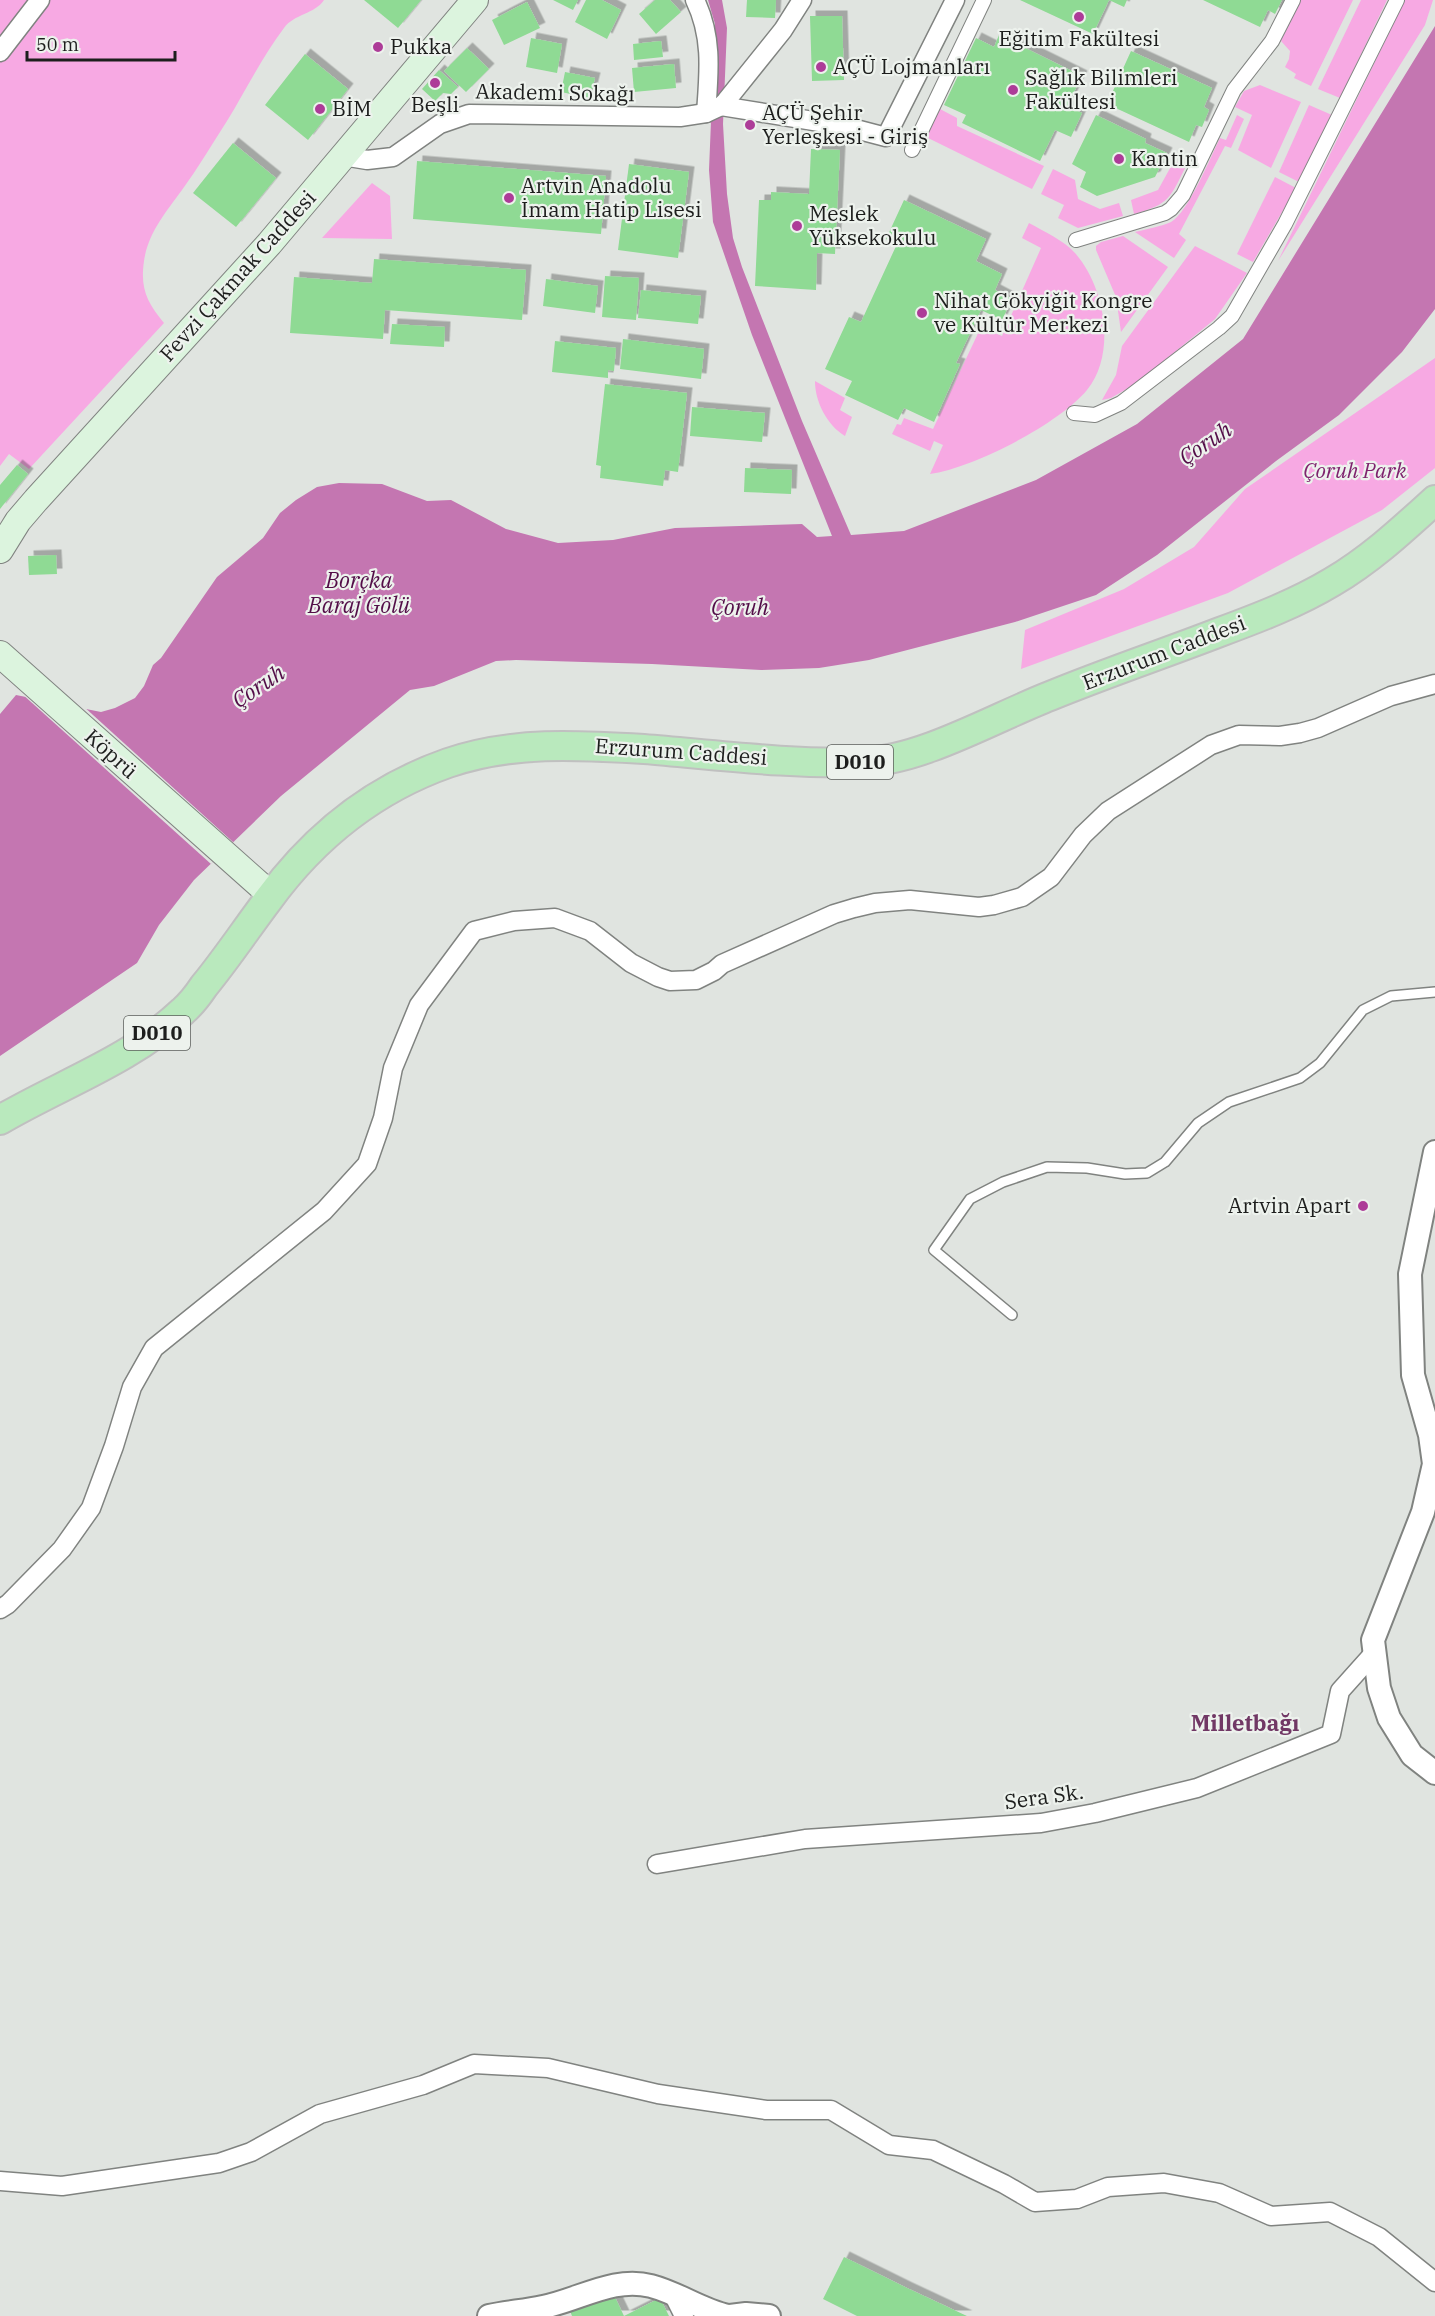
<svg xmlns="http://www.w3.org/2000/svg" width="1435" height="2316" font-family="'IBM Plex Serif',serif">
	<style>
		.green { fill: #f7a9e3 }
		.water { fill: #c476b1 }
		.pier { fill: #e0e4e0 }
		.building { fill: #8fda94; filter: url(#shadow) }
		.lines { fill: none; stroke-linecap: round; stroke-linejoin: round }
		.service-casing { stroke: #808380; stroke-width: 12 }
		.pedestrian-casing { stroke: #808380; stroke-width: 16 }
		.minor-casing { stroke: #808380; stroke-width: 21 }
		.tertiary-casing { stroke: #808380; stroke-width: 26 }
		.secondary-casing { stroke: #808380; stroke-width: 28 }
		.primary-casing { stroke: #c0c0c0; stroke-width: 32 }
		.service { stroke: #fff; stroke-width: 9 }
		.pedestrian { stroke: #fff; stroke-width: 14 }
		.minor { stroke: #fff; stroke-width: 18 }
		.tertiary { stroke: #fff; stroke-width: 22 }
		.secondary { stroke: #dcf4de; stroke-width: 26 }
		.primary { stroke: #b9e9bd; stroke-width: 28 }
		.poi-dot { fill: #ad3c98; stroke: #edf2ed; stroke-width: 2 }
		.labels { text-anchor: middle; stroke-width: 4.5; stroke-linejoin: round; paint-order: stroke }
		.shield { fill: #edf2ed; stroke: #5b5e5b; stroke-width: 1.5 }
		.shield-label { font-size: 20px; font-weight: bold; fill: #1d1e1d }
		.poi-label { font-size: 21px; fill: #1d1e1d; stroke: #edf2ed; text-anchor: start }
		.street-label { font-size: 21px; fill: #1d1e1d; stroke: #edf2ed }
		.park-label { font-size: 21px; font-style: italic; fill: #7f236e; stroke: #edf2ed }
		.water-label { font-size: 22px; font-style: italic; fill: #530d48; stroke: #edf2ed }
		.neighbourhood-label { font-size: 22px; font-weight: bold; fill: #713865; stroke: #edf2ed }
	</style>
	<defs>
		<filter id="shadow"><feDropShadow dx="5.5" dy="-5.5" stdDeviation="0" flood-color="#0004"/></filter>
	</defs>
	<rect width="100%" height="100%" fill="#e0e4e0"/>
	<!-- green -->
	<g class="green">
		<path d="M0,0H324C315,14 294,14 284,28C262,57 246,90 227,121C212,144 198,168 182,190C166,212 148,233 144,261C140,289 147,302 164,323L29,469L9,454L0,466Z"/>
		<path d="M1301,0H1353L1311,86L1294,78L1296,74L1285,67L1289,59L1290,51L1281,41Z"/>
		<path d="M1361,0H1387L1340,98L1318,89Z"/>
		<path d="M1405,0H1433L1425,25L1278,261Z"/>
		<path d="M1260,85L1301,102L1271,168L1238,150L1252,115L1235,107L1244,91Z"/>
		<path d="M1309,105L1332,115L1299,182L1279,172Z"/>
		<path d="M940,109L957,118V126L1044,166L1032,189L926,137Z"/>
		<path d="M1237,115L1244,119L1231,148L1225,146L1179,234L1186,240L1174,258L1135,232C1146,229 1160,227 1171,222C1188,213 1211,156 1220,138L1226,140Z"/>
		<path d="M1174,161L1186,166C1170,198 1170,204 1134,214L1131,200L1158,190Z"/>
		<path d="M1053,169L1075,180L1078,199L1100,209L1119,203L1123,216L1078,228L1058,218L1064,205L1041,194Z"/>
		<path d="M1275,177L1296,188L1253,262L1237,254Z"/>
		<path d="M372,183L390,196L392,239L322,238Z"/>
		<path d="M1029,223C1045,232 1063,240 1075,253C1105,287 1117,353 1087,390C1059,424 973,468 930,474L943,445L934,441L930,451L892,434L897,424L901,425L904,418L933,429L981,327L1002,336L1041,248L1022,238Z"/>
		<path d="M1123,236L1168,267L1121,332L1116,297L1096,250V246L1101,242Z"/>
		<path d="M1195,246L1247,273L1215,319L1137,383L1111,398L1102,400L1116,375L1122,346Z"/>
		<path d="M1435,358V468L1382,510L1228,593L1021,669L1025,630L1124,589L1194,547L1245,489Z"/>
		<path d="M815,381L845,398L840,410L852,417L845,436C827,425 815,402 815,381Z"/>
	</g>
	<!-- water -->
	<path class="water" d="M708,0H722L727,28L723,124L727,194L733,238L742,267L802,421L851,535L904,531L1036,480L1137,424L1243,339L1435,26V309L1402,352L1339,415L1276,461L1157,555L1096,595L1015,622L869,660L819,668L761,670L652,664L516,660L496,661L434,686L410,690L281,796L194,880L159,925L137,963L0,1056V714L16,695L101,712L115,708L135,698L144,686L153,665L161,658L217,577L263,538L280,513L296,500L317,487L339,483L382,484L427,501L451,500L506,529L558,543L613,540L675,528L802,524L817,537L832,536L752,335L713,222L709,170L715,24Z"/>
	<!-- pier -->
	<path class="pier" d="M21,693L82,705L233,842L211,864Z"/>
	<!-- building -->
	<g class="building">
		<path d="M364,0H421L398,28Z"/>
		<path d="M553,0H578L573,10Z"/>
		<path d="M586,0H602L621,10L607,39L575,22Z"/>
		<path d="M655,0H670L681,12L656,34L639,14Z"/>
		<path d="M747,0H776L775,18L746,17Z"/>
		<path d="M1020,0H1109L1093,34Z"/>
		<path d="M1109,0H1127L1124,7Z"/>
		<path d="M1203,0H1282L1275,14L1268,10L1260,27Z"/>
		<path d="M527,2L540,28L504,45L492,20Z"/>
		<path d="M810,16H842L844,80L812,81Z"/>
		<path d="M999,35L1082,76L1067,106L1082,113L1071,137L1055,130L1040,161L962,123L966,115L944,105L976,38L994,47Z"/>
		<path d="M531,38L562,44L557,73L526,67Z"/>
		<path d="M661,41L663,57L634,60L633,44Z"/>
		<path d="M467,48L489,69L466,92L444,71Z"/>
		<path d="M1131,51L1212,88L1204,107L1209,110L1202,127L1196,125L1189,142L1107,104Z"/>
		<path d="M305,54L348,89L308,140L265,105Z"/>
		<path d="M674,64L676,88L634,92L632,68Z"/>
		<path d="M439,70L458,87L451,94L443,93L435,101L422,89Z"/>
		<path d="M565,72L595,78L590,98L561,92Z"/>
		<path d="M1096,115L1146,139L1145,143L1167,153L1155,177L1097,196L1080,187L1086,172L1072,164Z"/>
		<path d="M233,143L276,178L236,227L193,193Z"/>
		<path d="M811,149L840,150L835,254L817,253L816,290L755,286L759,200H771V192L809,194Z"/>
		<path d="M417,161L606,176L601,234L413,219Z"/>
		<path d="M629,164L689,172L678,258L618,250Z"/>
		<path d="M904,200L986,239L976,261L1002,274L995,290L1012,299L1002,320L981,310L956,363L960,364L934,422L904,408L898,420L845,395L852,381L825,369L849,317L861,322L897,244L886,239Z"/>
		<path d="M374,259L526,270L522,320L385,310L383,339L290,333L294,277L372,283Z"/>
		<path d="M605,276L639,278L636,320L602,317Z"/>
		<path d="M546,279L598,286L595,313L543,306Z"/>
		<path d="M641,290L701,296L698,324L638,318Z"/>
		<path d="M392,324L445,327L444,347L390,344Z"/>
		<path d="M623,339L704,349L701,379L620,369Z"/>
		<path d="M555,341L616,348L614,371L608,370V378L552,372Z"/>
		<path d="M605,384L687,393L678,472L665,470L663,486L600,478L601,466L596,465Z"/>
		<path d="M692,407L765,413L762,442L690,436Z"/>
		<path d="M17,465L28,474L0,509V485Z"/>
		<path d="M745,468L792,470L791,494L744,492Z"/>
		<path d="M56,555L57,574L29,575L28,556Z"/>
		<path d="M844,2257L907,2288L967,2316H857L823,2299Z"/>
		<path d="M612,2291L624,2316L660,2298L669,2316H572L570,2311Z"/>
	</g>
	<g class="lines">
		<defs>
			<path id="service" d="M1012,1315L934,1250L970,1199L1003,1182L1047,1167L1087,1168L1125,1174L1147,1173L1165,1162L1198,1123L1229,1102L1300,1078L1320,1063L1363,1010L1391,996L1435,992"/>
			<g id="pedestrian">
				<path d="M912,150L984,0"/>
				<path d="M1076,240L1165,213L1171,209L1183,195L1234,90L1272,41L1293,0"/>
				<path d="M1074,413L1095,415L1121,403L1219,328L1232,316L1285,224L1397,0"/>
			</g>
			<g id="minor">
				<path d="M695,0C713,37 709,73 706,113"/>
				<path d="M0,52L40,0"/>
				<path d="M721,106L844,126L886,137L955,0"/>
				<path d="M343,156L367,160L393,157L440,124L469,114L680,117L706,113L721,106L726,101L783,30L802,0"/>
				<path d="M0,1609L8,1604L62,1549L91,1508L114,1446L132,1387L154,1348L324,1211L367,1164L383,1118L393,1068L419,1005L474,931L514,921L555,918L590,931L631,963L658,977L670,981L696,980L714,971L722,964L834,914L854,908L875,903L910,900L979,907L994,905L1022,897L1051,877L1083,835L1108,811L1211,745L1239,735L1280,736L1300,733L1318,728L1391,696L1435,684"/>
				<path d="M657,1864L805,1839L1041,1823L1095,1813L1197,1788L1331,1734L1340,1691L1374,1653"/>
				<path d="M0,2181L62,2186L219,2163L251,2152L320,2114L423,2085L474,2064L548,2068L658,2094L766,2110H831L889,2145L933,2150L1004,2184L1035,2202L1077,2199L1108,2187L1164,2183L1219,2193L1271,2216L1330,2212L1379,2237L1435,2282"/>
				<path d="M673,2294L684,2316"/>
			</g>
			<g id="tertiary">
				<path d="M1435,1152L1410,1274L1413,1375L1430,1435L1434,1464L1423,1512L1373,1640L1379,1688L1389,1718L1412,1755L1435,1773"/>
				<path d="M489,2316C507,2312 525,2311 543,2307C579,2300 614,2276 651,2286C678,2293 701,2310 728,2316"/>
				<path d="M730,2316L746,2314L769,2316"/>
			</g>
			<g id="secondary">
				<path d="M0,550L18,521L36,500L269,244L475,0"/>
				<path d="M0,654L271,895"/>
			</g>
			<path id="primary" d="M0,1120C61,1084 130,1061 183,1011C191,1004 198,995 204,986C227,958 246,929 268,900C314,837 374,789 448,763C511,741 578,745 644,749C717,755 792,765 865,762C922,760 996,717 1050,696C1106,673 1163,654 1220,632C1258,618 1297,603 1332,582C1371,559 1402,530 1435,500"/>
		</defs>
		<!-- service casing -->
		<use href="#service" class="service-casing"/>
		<!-- pedestrian casing -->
		<use href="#pedestrian" class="pedestrian-casing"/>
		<!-- minor casing -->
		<use href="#minor" class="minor-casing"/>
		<!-- tertiary casing -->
		<use href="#tertiary" class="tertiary-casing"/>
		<!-- secondary casing -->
		<use href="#secondary" class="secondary-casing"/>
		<!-- primary casing -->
		<use href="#primary" class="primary-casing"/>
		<!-- service -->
		<use href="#service" class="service"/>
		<!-- pedestrian -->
		<use href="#pedestrian" class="pedestrian"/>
		<!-- minor -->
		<use href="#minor" class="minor"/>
		<!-- tertiary -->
		<use href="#tertiary" class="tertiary"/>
		<!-- secondary -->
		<use href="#secondary" class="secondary"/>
		<!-- primary -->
		<use href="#primary" class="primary"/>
	</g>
	<!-- markers -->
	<g class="poi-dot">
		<circle cx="1079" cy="17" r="6"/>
		<circle cx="378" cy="47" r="6"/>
		<circle cx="821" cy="67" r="6"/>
		<circle cx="435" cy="83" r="6"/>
		<circle cx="1013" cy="90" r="6"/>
		<circle cx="320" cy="109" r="6"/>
		<circle cx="750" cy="125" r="6"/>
		<circle cx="1119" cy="159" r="6"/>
		<circle cx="509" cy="198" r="6"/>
		<circle cx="797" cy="226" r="6"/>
		<circle cx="922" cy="313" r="6"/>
		<circle cx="1363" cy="1206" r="6"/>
	</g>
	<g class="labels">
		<!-- shield labels -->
		<g class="shield">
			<rect x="827" y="745" width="66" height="34" rx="4.5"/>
			<rect x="124" y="1016" width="66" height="34" rx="4.5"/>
		</g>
		<g class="shield-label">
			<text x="860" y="769">D010</text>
			<text x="157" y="1040">D010</text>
		</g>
		<!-- poi labels -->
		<g class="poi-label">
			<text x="1079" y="46" text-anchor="middle">Eğitim Fakültesi</text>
			<text x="390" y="54">Pukka</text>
			<text x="833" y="74">AÇÜ Lojmanları</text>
			<text x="1025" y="85">Sağlık Bilimleri<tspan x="1025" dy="24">Fakültesi</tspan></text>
			<text x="435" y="112" text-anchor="middle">Beşli</text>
			<text x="332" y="116">BİM</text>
			<text x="762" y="120">AÇÜ Şehir<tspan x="762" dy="24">Yerleşkesi - Giriş</tspan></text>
			<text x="1131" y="166">Kantin</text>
			<text x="521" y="193">Artvin Anadolu<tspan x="521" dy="24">İmam Hatip Lisesi</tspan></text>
			<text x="809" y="221">Meslek<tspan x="809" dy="24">Yüksekokulu</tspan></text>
			<text x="934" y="308">Nihat Gökyiğit Kongre<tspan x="934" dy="24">ve Kültür Merkezi</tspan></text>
			<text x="1351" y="1213" text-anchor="end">Artvin Apart</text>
		</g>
		<!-- street labels -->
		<g class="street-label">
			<text transform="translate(555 93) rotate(1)" y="7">Akademi Sokağı</text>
			<text transform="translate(238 276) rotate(-48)" y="7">Fevzi Çakmak Caddesi</text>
			<text transform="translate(1164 653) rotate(-21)" y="7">Erzurum Caddesi</text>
			<text transform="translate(681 752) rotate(4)" y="7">Erzurum Caddesi</text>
			<text transform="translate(111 754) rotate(42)" y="7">Köprü</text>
			<text transform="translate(1044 1797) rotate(-8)" y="7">Sera Sk.</text>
		</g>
		<!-- park labels -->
		<g class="park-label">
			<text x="1355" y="478">Çoruh Park</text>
		</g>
		<!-- water labels -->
		<g class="water-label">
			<text transform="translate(1205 443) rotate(-34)" y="8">Çoruh</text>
			<text x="359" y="588">Borçka<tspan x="359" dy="25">Baraj Gölü</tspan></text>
			<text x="740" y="615">Çoruh</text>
			<text transform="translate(258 686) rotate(-34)" y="8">Çoruh</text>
		</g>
		<!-- neighbourhood labels -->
		<g class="neighbourhood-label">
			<text x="1245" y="1731">Milletbağı</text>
		</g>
	</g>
	<!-- scale -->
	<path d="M27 51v9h148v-9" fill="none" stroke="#1d1e1d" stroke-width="3"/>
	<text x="36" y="51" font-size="18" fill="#1d1e1d" stroke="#edf2ed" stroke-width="4.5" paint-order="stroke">50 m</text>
</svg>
